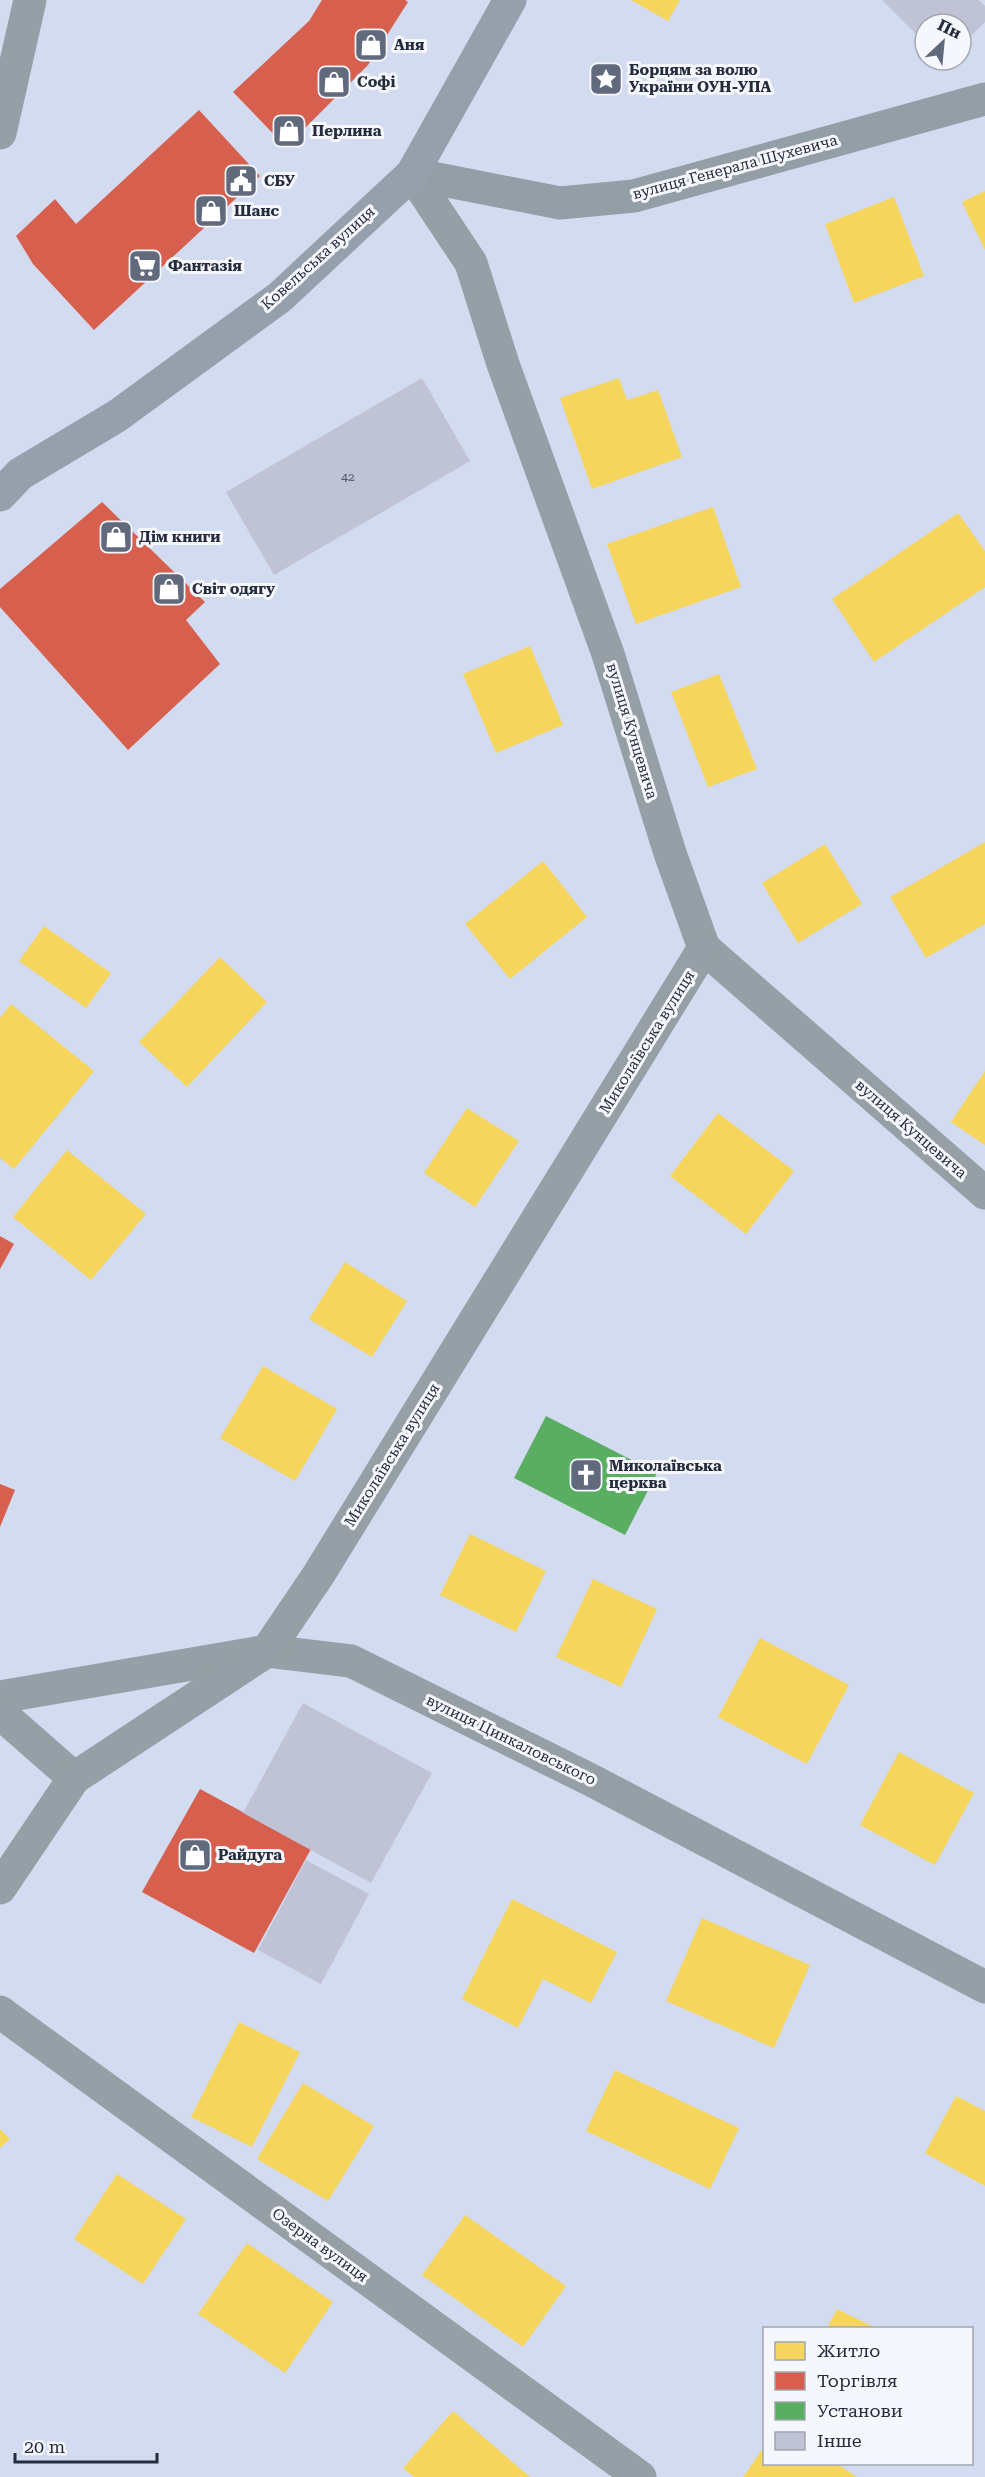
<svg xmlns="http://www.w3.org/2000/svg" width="985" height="2477" font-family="'Roboto Serif',serif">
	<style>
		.homes { fill: #f6d55c }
		.shops { fill: #d6604d }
		.public { fill: #5aae61 }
		.building { fill: #c0c3d6 }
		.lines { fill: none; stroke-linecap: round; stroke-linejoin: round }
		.street { stroke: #959fa5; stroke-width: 33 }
		.secondary { stroke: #939ea7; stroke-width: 33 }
		.primary { stroke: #96a0ac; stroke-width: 33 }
		.labels { text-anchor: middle; stroke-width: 6; stroke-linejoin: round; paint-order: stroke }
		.number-label { font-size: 12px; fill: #4e5466 }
		.poi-label { font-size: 15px; font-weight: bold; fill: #242c3e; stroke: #f5f7fc; text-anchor: start }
		.street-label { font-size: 15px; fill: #242c3e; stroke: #f5f7fc }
	</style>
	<rect width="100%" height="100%" fill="#d3dbf0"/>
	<!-- homes -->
	<g class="homes">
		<path d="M631,0H680L668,21Z"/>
		<path d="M985,191V250L962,202Z"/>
		<path d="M894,197L924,276L854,303L825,224Z"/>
		<path d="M619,378L627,400L658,390L682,457L592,489L560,398Z"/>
		<path d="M713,507L741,587L636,624L607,544Z"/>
		<path d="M958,513L985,551V587L874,662L832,599Z"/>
		<path d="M530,646L563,725L496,753L463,674Z"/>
		<path d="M719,674L757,769L708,787L671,692Z"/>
		<path d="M985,842V924L926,958L890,897Z"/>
		<path d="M825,844L862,904L798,943L762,883Z"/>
		<path d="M543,861L587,917L510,979L465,924Z"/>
		<path d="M44,926L111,973L86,1008L19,961Z"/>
		<path d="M220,957L267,1002L187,1087L139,1042Z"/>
		<path d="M11,1004L94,1071L14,1169L0,1158V1018Z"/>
		<path d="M985,1071V1145L951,1122Z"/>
		<path d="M467,1108L519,1141L475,1207L424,1173Z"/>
		<path d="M718,1113L794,1171L746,1234L670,1176Z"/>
		<path d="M67,1150L146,1214L91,1280L13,1217Z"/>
		<path d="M345,1262L407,1301L372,1357L309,1319Z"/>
		<path d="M263,1366L337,1409L295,1481L220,1438Z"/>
		<path d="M470,1534L546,1571L516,1632L440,1595Z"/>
		<path d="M593,1579L657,1609L621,1687L556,1657Z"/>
		<path d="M760,1638L849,1685L807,1764L718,1717Z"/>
		<path d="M899,1752L974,1793L935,1865L860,1825Z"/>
		<path d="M512,1899L617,1952L591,2003L543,1979L518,2028L462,1999Z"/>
		<path d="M702,1918L810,1965L774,2048L666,2001Z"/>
		<path d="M239,2022L300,2052L252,2147L191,2117Z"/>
		<path d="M615,2070L739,2128L710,2189L586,2131Z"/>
		<path d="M303,2083L374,2126L328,2201L257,2159Z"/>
		<path d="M956,2096L985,2111V2186L925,2153Z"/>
		<path d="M0,2129L10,2139L0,2148Z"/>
		<path d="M117,2174L186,2219L143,2284L74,2239Z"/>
		<path d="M465,2215L566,2286L523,2347L422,2275Z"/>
		<path d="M247,2243L333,2302L285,2373L198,2314Z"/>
		<path d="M837,2309L876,2328H827Z"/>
		<path d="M453,2411L530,2477H414L403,2468Z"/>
		<path d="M764,2447V2464H837L857,2477H743Z"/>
	</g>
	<!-- shops -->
	<g class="shops">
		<path d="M322,0H405L408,2L368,65L286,147L233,92L309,21Z"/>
		<path d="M199,110L260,176L94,330L33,264L16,236L55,199L76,224Z"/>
		<path d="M102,502L205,602L186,620L220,664L128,750L0,607V589Z"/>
		<path d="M0,1236L14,1244L0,1269Z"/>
		<path d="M0,1484L15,1490L0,1527Z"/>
		<path d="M200,1789L311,1849L254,1953L142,1892Z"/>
	</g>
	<!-- public -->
	<path class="public" d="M546,1416L657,1473L625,1535L514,1478Z"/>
	<!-- building -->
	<g class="building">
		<path d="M882,0H979L985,6V22L961,46V24H925V43Z"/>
		<path d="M422,378L470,461L274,575L226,492Z"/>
		<path d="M303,1703L432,1773L371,1883L243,1813Z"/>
		<path d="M306,1860L369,1894L321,1984L258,1950Z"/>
	</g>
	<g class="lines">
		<!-- street -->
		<g class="street">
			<path d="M0,133L30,0"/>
			<path d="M412,174L471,263L503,364L608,654L670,853L704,948L985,1193"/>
			<path d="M0,1697L267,1651L351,1661L589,1779L985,1987"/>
			<path d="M0,1713L74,1778"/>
			<path d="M0,1888L74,1778L267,1651L319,1574L704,948"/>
			<path d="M0,2012L640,2477"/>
		</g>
		<!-- secondary -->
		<path class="secondary" d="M412,174L560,203L634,196L985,99"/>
		<!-- primary -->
		<path class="primary" d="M0,495L20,474L117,416L280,297L412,174L510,0"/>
	</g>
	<!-- icons -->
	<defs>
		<symbol id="shop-square" viewBox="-11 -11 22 22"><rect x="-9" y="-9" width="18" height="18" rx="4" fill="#61697c" stroke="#f5f7fc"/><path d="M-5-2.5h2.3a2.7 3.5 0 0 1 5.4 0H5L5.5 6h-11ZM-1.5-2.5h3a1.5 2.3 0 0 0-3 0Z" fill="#fff"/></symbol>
		<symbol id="sight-square" viewBox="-11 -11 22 22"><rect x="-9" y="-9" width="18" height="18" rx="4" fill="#61697c" stroke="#f5f7fc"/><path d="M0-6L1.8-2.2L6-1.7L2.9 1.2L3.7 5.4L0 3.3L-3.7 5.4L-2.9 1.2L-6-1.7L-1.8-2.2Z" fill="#fff"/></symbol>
		<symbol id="civic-square" viewBox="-11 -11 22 22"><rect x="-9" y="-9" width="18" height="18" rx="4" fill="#61697c" stroke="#f5f7fc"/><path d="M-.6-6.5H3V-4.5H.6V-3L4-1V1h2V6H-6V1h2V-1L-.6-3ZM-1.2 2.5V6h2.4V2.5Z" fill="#fff"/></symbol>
		<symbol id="supermarket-square" viewBox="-11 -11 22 22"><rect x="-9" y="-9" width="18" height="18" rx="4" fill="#61697c" stroke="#f5f7fc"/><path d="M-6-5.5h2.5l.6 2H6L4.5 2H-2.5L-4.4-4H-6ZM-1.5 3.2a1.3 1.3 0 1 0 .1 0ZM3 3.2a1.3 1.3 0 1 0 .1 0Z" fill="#fff"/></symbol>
		<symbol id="church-square" viewBox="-11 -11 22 22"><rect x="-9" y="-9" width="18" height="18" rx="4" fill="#61697c" stroke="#f5f7fc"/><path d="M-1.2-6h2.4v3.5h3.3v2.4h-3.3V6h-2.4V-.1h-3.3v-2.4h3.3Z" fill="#fff"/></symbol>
	</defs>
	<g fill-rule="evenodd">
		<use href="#shop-square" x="352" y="26" width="38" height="38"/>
		<use href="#sight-square" x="587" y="60" width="38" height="38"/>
		<use href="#shop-square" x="315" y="63" width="38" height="38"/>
		<use href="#shop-square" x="270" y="112" width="38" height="38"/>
		<use href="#civic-square" x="222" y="162" width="38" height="38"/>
		<use href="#shop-square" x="192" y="192" width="38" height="38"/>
		<use href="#supermarket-square" x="126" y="247" width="38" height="38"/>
		<use href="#shop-square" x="97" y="518" width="38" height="38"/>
		<use href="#shop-square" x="150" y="570" width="38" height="38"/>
		<use href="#church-square" x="567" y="1456" width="38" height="38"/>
		<use href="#shop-square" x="176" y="1836" width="38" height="38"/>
	</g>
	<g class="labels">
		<!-- number labels -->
		<g class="number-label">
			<text x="348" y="481">42</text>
		</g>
		<!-- poi labels -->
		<g class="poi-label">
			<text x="394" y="50">Аня</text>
			<text x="629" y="75">Борцям за волю<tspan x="629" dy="17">України ОУН-УПА</tspan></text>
			<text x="357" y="87">Софі</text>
			<text x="312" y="136">Перлина</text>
			<text x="264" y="186">СБУ</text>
			<text x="234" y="216">Шанс</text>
			<text x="168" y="271">Фантазія</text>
			<text x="139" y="542">Дім книги</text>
			<text x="192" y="594">Світ одягу</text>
			<text x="609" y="1471">Миколаївська<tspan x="609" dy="17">церква</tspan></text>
			<text x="218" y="1860">Райдуга</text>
		</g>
		<!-- street labels -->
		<g class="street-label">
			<text transform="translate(735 167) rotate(-15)" y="5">вулиця Генерала Шухевича</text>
			<text transform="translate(318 258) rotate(-42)" y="5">Ковельська вулиця</text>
			<text transform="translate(632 731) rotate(73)" y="5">вулиця Кунцевича</text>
			<text transform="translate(647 1042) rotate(-58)" y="5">Миколаївська вулиця</text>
			<text transform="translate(911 1129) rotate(41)" y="5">вулиця Кунцевича</text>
			<text transform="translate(392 1455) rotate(-58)" y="5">Миколаївська вулиця</text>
			<text transform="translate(511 1740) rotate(26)" y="5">вулиця Цинкаловського</text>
			<text transform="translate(320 2245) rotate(36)" y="5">Озерна вулиця</text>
		</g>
	</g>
	<!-- legend -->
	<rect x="763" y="2327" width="210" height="138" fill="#f5f7fc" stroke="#a1a6b0" stroke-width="1.5"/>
	<rect x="775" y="2342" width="30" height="18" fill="#f6d55c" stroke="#a1a6b0" stroke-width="1.5"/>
	<text x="817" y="2357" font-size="18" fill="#242c3e">Житло</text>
	<rect x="775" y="2372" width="30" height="18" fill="#d6604d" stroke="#a1a6b0" stroke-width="1.5"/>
	<text x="817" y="2387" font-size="18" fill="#242c3e">Торгівля</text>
	<rect x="775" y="2402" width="30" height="18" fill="#5aae61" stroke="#a1a6b0" stroke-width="1.5"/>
	<text x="817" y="2417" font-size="18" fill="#242c3e">Установи</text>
	<rect x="775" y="2432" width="30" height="18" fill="#c0c3d6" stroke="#a1a6b0" stroke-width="1.5"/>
	<text x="817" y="2447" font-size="18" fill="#242c3e">Інше</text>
	<!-- north arrow -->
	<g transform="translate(943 42) rotate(26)"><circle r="28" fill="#f5f7fc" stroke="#a1a6b0" stroke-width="1.5"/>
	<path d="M0-4.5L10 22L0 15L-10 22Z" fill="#61697c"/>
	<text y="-9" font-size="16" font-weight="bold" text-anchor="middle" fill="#242c3e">Пн</text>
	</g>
	<!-- scale -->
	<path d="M15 2453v9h142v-9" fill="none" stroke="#242c3e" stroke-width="3"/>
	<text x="24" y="2453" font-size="18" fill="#242c3e" stroke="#f5f7fc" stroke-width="4.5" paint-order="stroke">20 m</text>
</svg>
